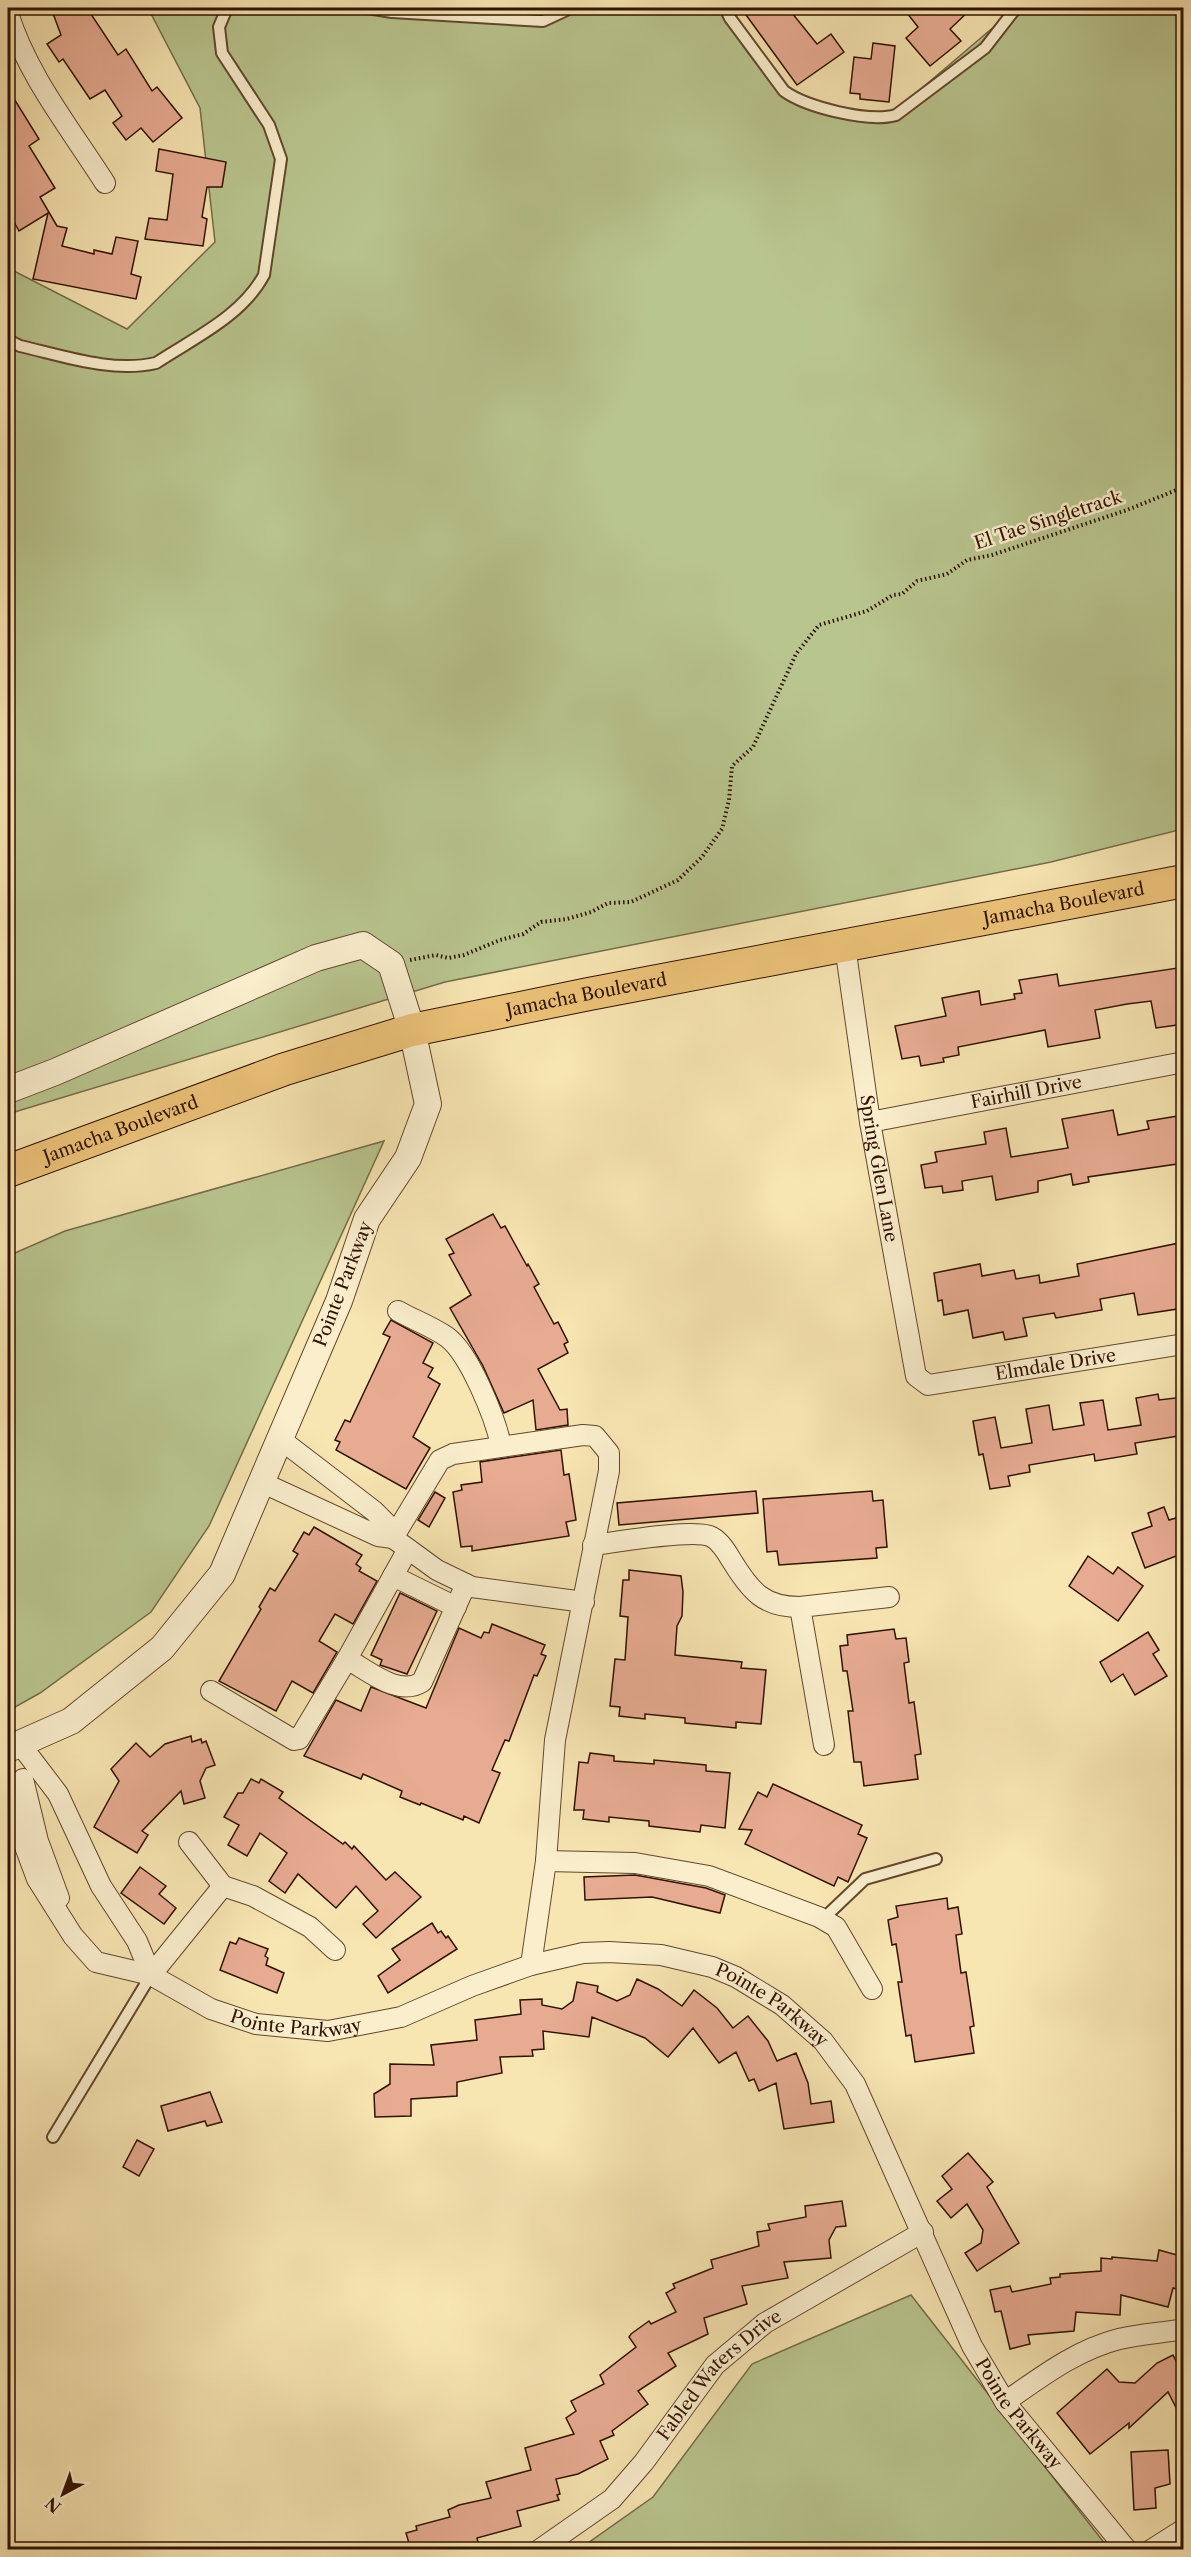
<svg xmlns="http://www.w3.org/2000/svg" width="1191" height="2557" font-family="'Libre Caslon Text',serif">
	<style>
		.green { fill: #b9c58f; stroke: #746c48; stroke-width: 1.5 }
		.building { fill: #e7ab92; stroke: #301201; stroke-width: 1.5 }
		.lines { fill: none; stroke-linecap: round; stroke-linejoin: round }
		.service-casing { stroke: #62472d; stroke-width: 14 }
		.minor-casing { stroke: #62472d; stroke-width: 22 }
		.tertiary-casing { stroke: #62472d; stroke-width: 28 }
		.primary-casing { stroke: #301201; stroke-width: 34 }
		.path { stroke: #301201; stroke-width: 4; stroke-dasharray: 1.5 3; stroke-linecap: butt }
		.service { stroke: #faeecd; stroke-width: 10 }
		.minor { stroke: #faeecd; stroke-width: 20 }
		.tertiary { stroke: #faeecd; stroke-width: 26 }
		.primary { stroke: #ecc279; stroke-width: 32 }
		.labels { text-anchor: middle; stroke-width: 5; stroke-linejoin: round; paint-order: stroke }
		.street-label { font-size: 18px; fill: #301201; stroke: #faeecd }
	</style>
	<rect width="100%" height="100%" fill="#f7e5b2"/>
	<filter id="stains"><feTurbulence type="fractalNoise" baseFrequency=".00333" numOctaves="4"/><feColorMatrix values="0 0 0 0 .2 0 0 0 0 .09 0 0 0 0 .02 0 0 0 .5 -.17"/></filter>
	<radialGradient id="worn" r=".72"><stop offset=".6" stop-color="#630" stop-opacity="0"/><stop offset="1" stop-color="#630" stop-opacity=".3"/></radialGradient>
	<!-- green -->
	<g class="green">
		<path d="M148,8H725L784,91L842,112L888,117L1016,8H1183V829L1051,862L445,982L8,1114V263L10,269L127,329L215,242L200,108Z"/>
		<path d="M384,1141L209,1526L151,1612L40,1693L8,1711V1256L65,1231Z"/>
		<path d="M911,2295L1109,2549L578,2550L653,2497L752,2364Z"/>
	</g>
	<!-- building -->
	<g class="building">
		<path d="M51,8H87L118,55L126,49L152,91L157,87L182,118L153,142L141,128L126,140L113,123L122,116L105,90L90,99L63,59L59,62L47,44L61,35Z"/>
		<path d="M741,8H788L817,44L831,34L844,52L797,85Z"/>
		<path d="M903,8H972L950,29L961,41L930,66L906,38L918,27Z"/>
		<path d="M873,43L895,46L889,102L860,99V94L850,93L854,57L871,59Z"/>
		<path d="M8,89L39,139L29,146L55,188L40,197L57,226L67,228L62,246L94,254V250L112,254L116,237L138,241L131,274L141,277L136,299L33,279L48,213L19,231L14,222L8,226Z"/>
		<path d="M159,149L226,162L222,187H207L202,217L207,219L203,246L145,239L149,218L167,220L173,174L156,171Z"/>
		<path d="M1184,967V1024L1156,1028L1151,1001L1127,1004L1095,1010L1100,1038L1048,1047L1045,1030L958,1047L959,1055L943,1058L944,1062L921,1066L919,1056L902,1059L895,1026L946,1016L942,998L979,991L981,1005L1015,999L1014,994L1022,993L1019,980L1057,974L1059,986Z"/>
		<path d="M1113,1110L1118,1135L1149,1129L1147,1121L1184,1115V1163L1088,1177L1089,1182L1073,1185L1071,1174L1038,1181V1192L996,1200L992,1176L962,1181L963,1190L943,1193L942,1186L925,1188L921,1165L937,1162L935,1152L986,1144L984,1132L1006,1128L1011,1157L1068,1148L1062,1119Z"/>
		<path d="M493,1214L501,1228L505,1226L527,1266L528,1264L539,1284L534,1287L554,1324L558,1322L568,1342L564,1344L568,1353L538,1369L560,1410L567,1409L568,1425L536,1430L533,1400L504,1413L483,1366L450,1308L471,1295L449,1255L454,1253L446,1239Z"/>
		<path d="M1179,1243L1180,1250H1184V1308L1138,1315L1134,1293L1100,1299L1102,1310L1056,1318L1054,1313L1023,1318L1027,1336L1005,1340L1003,1332L973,1338L968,1310L944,1315L942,1300L938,1301L934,1273L980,1264L982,1276L1014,1270L1016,1279L1039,1275L1040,1283L1079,1276L1077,1264Z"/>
		<path d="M391,1320L433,1343L423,1363L433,1368L428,1377L440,1384L413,1437L430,1448L406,1489L336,1450L340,1442L335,1440L345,1420L350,1422L390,1337L383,1334Z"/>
		<path d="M1158,1394L1159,1400L1184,1397V1435L1135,1443L1137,1454L1095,1461L1094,1454L1029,1465L1030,1472L1008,1476L1010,1486L990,1489L983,1454L979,1455L973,1421L995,1417L1001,1448L1032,1443L1026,1409L1049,1405L1053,1430L1084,1425L1080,1403L1103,1400L1108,1430L1141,1425L1136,1398Z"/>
		<path d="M561,1450L564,1475L569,1474L576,1520L566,1522L569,1536L472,1551V1546L461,1547L453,1492L462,1490L461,1485L482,1482L480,1462Z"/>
		<path d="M756,1491L758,1513L619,1525L617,1503Z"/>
		<path d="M872,1491L873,1501L883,1500L887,1547L876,1548L877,1558L779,1565L777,1551L767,1552L763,1499Z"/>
		<path d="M435,1492L445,1498L429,1527L418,1520Z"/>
		<path d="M1164,1507L1169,1520L1176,1518L1184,1538V1553L1145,1568L1132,1533L1152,1526L1148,1513Z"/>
		<path d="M314,1527L362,1555L356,1564L361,1568L359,1571L377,1581L353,1624L335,1614L319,1641L337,1652L313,1693L292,1681L276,1711L219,1681L261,1609L259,1607L270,1588L275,1591L298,1554L293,1551L304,1532L309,1535Z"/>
		<path d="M1088,1556L1113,1574L1118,1567L1143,1586L1118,1621L1069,1586Z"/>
		<path d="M629,1570L681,1576L683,1592L682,1616L677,1626L675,1655L742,1662L741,1668L766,1670L761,1724L736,1722V1728L685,1723V1718L645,1714V1719L619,1716L620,1707L610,1706L615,1659L625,1660L628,1617L620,1616L623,1580H629Z"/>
		<path d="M400,1593L437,1611L407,1674L380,1665L382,1660L371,1655Z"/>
		<path d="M492,1624L545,1645L541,1654L546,1656L537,1676L534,1675L509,1741L505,1740L492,1770L500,1773L479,1823L464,1816L463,1820L421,1803L420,1805L400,1797L402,1791L363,1774L361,1779L304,1756L336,1700L361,1711L371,1687L426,1708L459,1628L481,1638L484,1632L489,1633Z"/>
		<path d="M894,1629L896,1639L906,1638L909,1662L904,1663L909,1703L914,1702L921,1754L915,1755L918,1779L864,1786L861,1762H854L848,1711H853L847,1671H843L840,1646L848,1645L847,1635Z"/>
		<path d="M1148,1632L1159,1650L1153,1654L1167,1676L1135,1695L1123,1674L1111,1682L1100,1662Z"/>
		<path d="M191,1736L192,1742L201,1739L202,1743L206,1741L215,1765L206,1768L200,1781L205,1798L184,1804L181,1791L142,1831L148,1835L137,1853L94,1827L119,1781L111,1769L136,1743L150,1757L165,1744Z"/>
		<path d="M590,1753L614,1756V1761L654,1764V1760L706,1765V1771L730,1773L725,1828L701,1825L700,1832L649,1826V1821L609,1817V1822L583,1819L584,1810H574L579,1762L588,1763Z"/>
		<path d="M251,1779L259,1783L261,1779L283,1792L279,1798L343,1844L345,1842L352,1849L354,1846L386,1880L395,1872L421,1897L376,1938L363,1924L378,1911L356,1886L336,1908L298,1874L285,1893L269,1881L287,1853L260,1833L247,1856L228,1845L239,1825L224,1817L238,1793H243Z"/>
		<path d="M773,1784L862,1825L858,1834L867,1838L848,1882L838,1877L834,1886L745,1844L752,1830L739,1829L758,1792L767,1797Z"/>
		<path d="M140,1867L166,1886L159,1894L176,1908L164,1924L121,1893Z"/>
		<path d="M635,1875L706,1888L725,1895L720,1913L652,1897L585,1900L584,1877Z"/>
		<path d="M947,1898L948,1909L958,1907L962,1934L956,1935L961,1973L966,1972L974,2026L970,2027L974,2053L915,2062L911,2035L906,2036L898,1982H902L896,1944L892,1945L888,1920L898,1917L896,1906Z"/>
		<path d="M432,1923L438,1933L441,1931L446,1938L448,1936L457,1949L388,1993L378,1976L400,1960L392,1949Z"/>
		<path d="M239,1938L268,1949L265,1956L268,1958L266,1965L284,1973L277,1993L220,1970L230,1942L236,1944Z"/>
		<path d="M637,1979L658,1989L682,2006L694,1990L717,2008L733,2028L748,2016L768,2041L777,2061L796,2053L808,2083L811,2104L831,2101L834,2122L784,2129L776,2083L759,2091L754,2079L749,2081L736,2052L719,2063L693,2028L668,2057L645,2038L592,2017L589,2037L543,2031L544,2049L532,2050L533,2056L500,2057L502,2073L457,2082V2096L411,2099V2116L375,2117L374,2094L390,2084V2064L434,2065L431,2045L477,2040L475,2020L521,2014L520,2000L542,1999V2005L562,2009L573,2001L577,1982L598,1986L597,1992L617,2001L630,1995Z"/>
		<path d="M210,2092L222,2122L207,2126L205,2121L168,2131L161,2106Z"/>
		<path d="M137,2140L154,2149L139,2176L123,2167Z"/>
		<path d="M968,2153L993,2182L987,2187L1019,2243L977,2271L965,2253L981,2243L983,2230L967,2204L951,2218L937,2201L952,2189L942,2176Z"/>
		<path d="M842,2201L846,2226L836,2227L829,2240L831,2258L784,2262L788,2278L742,2286L747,2304L704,2318L708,2334L668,2353L676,2366L638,2391L648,2404L612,2431L614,2435L600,2441L608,2459L578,2474L556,2479L560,2494L557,2495L559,2500L517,2511L521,2526L477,2538L480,2550H411L406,2533L417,2530L416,2526L450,2517L448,2510L459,2505L491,2498L486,2482L531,2470L525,2448L574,2434L566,2418L576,2411L571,2401L604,2384L600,2375L636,2347L629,2337L631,2334L649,2321L651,2324L676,2312L666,2293L675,2288L673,2284L713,2268L711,2260L759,2246L757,2232L770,2230L768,2224L806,2217L805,2206Z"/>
		<path d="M1159,2250L1184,2257V2291L1173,2288L1168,2307L1121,2295L1120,2315L1076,2312L1074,2331L1028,2335L1030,2344L1010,2349L1001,2311L995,2312L990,2290L1010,2286L1012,2292L1051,2284L1050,2278L1060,2277V2274L1101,2271V2258L1112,2259V2257L1157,2261Z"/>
		<path d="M1173,2355L1184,2377V2423L1168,2392L1129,2428V2423L1090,2454L1057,2413L1107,2369L1119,2382L1135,2383L1157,2363Z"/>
		<path d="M1168,2450L1170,2484L1155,2488L1156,2508L1134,2510L1131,2452Z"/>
	</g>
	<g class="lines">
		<defs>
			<g id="service">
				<path d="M367,8L392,12L543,21L571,8"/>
				<path d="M725,8L730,18L784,91C806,107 869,123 896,115L985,48L1016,8"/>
				<path d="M8,340L20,346C64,356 112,373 156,363C194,338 242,316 264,275L281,159L269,125L222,53L219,27L227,8"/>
				<path d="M823,1919L865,1879L936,1859"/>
				<path d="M53,2137L151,1975"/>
			</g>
			<g id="minor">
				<path d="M8,13C27,75 70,128 105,183"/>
				<path id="s1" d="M845,946L870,1122L916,1376L928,1385L1184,1344"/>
				<path id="s2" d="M870,1122L1184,1062"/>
				<path d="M398,1311C414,1320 433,1327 447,1337C470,1354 495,1418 501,1445"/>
				<path d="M261,1482L378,1536L393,1538L386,1523L374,1511L280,1439"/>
				<path d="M593,1545C617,1542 695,1528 712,1537C721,1542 727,1553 732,1561C751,1592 764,1607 800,1607"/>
				<path d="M393,1576L456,1607"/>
				<path d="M347,1659L408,1549"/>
				<path d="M211,1691L294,1740L299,1739L347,1659C369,1671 398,1697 422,1682L466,1584"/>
				<path d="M20,1744L58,1794L101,1886L137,1941L151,1975"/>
				<path d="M824,1745L800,1607L889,1597"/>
				<path id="s3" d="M23,1779L14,1817L37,1879L73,1936L96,1962L151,1975L211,2009L256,2024L328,2031L401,2017L472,1986L531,1965L583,1953L609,1952L661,1955L712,1967L736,1977L782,2005L823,2041L855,2084L972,2346L1005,2402L1127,2550"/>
				<path d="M24,1783L38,1841L59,1898"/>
				<path d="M189,1842L223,1886L253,1896L310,1927L335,1950"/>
				<path d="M546,1861L555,1740L609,1471V1453L595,1436L583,1435L453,1454L440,1460L393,1538L437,1570L472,1587L584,1602"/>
				<path d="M531,1965L546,1861L635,1863L709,1876L819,1917L836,1927L872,1989"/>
				<path d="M151,1975L223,1886"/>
				<path d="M1005,2402C1041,2377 1076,2350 1119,2339C1140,2334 1162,2333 1184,2329"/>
				<path id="s4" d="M539,2550L612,2499L644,2462L715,2365L765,2323L923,2232"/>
				<path d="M1151,2550L1184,2529"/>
			</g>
			<path id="tertiary" d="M8,1090L55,1072L316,958L363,945L391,964L412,1030L428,1104L408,1158L367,1219L339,1301L222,1574L162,1648L71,1721L8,1749"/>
			<g id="primary">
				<path id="s5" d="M8,1171L285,1069L412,1030L589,994L1184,881"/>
			</g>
		</defs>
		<!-- service casing -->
		<use href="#service" class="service-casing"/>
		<!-- minor casing -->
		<use href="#minor" class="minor-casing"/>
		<!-- tertiary casing -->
		<use href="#tertiary" class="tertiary-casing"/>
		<!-- primary casing -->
		<use href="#primary" class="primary-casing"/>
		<!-- path -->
		<path class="path" d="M410,960L436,955L448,958L464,955L500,940L523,934L541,922L567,919L591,912L608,903L631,902L678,880L702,857L722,829L729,800L732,766L753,747L796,654L819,625L867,611L893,595L902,594L917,581L947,574L967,560L992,555L1127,510L1184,487"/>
		<!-- service -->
		<use href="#service" class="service"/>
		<!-- minor -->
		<use href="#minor" class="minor"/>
		<!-- tertiary -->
		<use href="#tertiary" class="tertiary"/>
		<!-- primary -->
		<use href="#primary" class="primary"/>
	</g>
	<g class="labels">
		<!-- street labels -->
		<g class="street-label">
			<text transform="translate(1048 520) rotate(-18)" y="6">El Tae Singletrack</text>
			<text dy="6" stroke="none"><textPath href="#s5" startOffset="1092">Jamacha Boulevard</textPath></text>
			<text dy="6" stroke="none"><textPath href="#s5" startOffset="606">Jamacha Boulevard</textPath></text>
			<text dy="6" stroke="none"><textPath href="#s2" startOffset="159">Fairhill Drive</textPath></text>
			<text dy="6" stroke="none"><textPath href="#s5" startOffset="120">Jamacha Boulevard</textPath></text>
			<text dy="6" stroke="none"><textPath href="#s1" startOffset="225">Spring Glen Lane</textPath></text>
			<text transform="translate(343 1284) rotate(-69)" y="6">Pointe Parkway</text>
			<text dy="6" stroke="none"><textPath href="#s1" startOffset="580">Elmdale Drive</textPath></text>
			<text dy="6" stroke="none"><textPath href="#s3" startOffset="922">Pointe Parkway</textPath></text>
			<text dy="6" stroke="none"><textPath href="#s3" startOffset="420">Pointe Parkway</textPath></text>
			<text dy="6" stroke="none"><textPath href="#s4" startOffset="254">Fabled Waters Drive</textPath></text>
			<text dy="6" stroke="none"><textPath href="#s3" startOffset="1408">Pointe Parkway</textPath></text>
		</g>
	</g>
	<!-- margin -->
	<rect width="1191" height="2557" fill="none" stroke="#f7e5b2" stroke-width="30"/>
	<rect x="9" y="9" width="1173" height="2539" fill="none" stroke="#301201" stroke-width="3"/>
	<rect x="15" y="15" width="1161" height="2527" fill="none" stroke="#301201" stroke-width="1.5"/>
	<!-- north arrow -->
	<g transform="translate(63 2494) rotate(221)" stroke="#faeecd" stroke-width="4.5" paint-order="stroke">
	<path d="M0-4.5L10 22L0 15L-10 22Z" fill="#301201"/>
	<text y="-9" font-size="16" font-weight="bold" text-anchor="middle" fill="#301201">N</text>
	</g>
	<rect width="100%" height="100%" filter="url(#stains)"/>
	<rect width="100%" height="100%" fill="url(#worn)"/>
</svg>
